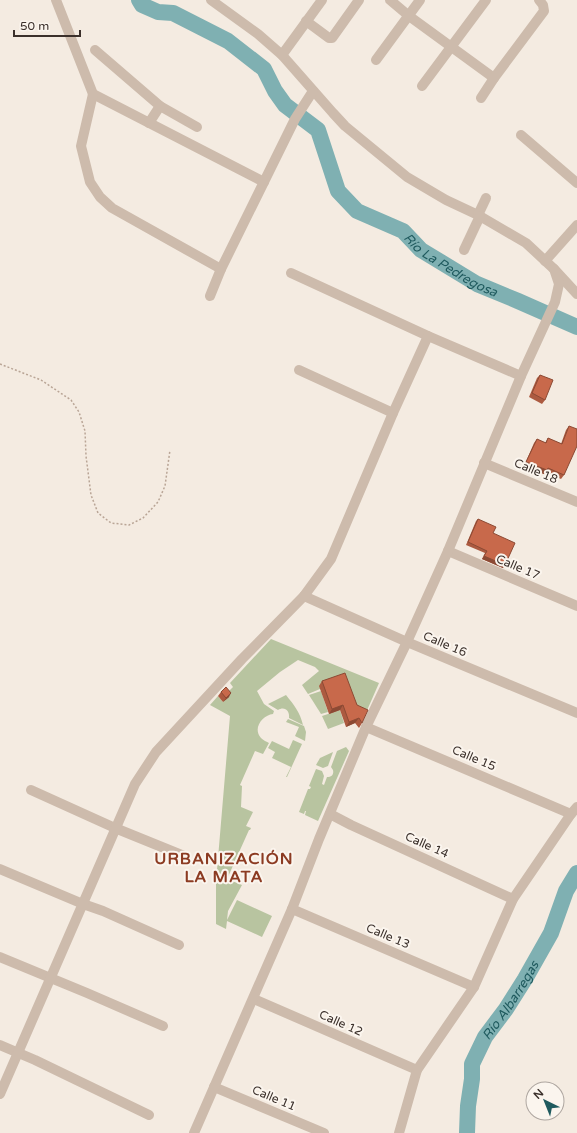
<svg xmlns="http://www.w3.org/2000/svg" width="577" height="1133" font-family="'Varela Round',sans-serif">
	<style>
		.green { fill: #b8c4a0 }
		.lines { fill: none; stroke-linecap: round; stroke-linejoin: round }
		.river { stroke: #7fb0b2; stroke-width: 16 }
		.path { stroke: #b9a596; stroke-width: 1.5; stroke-dasharray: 2 2; stroke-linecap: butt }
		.minor { stroke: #cdbbac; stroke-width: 10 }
		.wall { fill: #ac5a40 }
		.shaded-wall { fill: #8c4a34 }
		.building { fill: #c8694b; stroke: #8c4a34 }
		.labels { text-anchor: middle; stroke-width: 4; stroke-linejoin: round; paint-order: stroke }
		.street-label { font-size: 12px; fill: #3b302b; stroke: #fbf5ee }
		.water-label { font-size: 13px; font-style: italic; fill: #1f5a5e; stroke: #fbf5ee }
		.district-label { font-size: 16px; font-weight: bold; letter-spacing: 1px; fill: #8c3b22; stroke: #fbf5ee }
	</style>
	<rect width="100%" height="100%" fill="#f4ebe1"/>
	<!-- green -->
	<g class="green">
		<path d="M271,639L379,683L365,715L344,708L320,689L308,694L302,685L319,671L315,667L298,660L280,672L257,691L264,704L274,711L273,714C263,715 252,728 261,738C263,740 267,742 269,743L263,754L255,751L240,785L242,786L241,807L253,812L246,826L251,828L250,830H249L227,879L242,885L228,911L227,920L237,900L272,916L262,937L227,921L226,929L216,924V882L230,716L210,705L218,696L223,702L229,691L233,687L230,683Z"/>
		<path d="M321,691L328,712L321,714L309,695Z"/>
		<path d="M286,695C294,705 300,712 303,725L289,718C290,710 284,706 278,710L268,704Z"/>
		<path d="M340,710L344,723L328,729L322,716Z"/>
		<path d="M288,719L304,726L306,732L305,741L295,736L299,727L286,722Z"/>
		<path d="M293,740L302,744L287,777H286L291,767L272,758L275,752L268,748L272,741L289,749Z"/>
		<path d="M346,747L349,751L318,821L305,815L306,811H305L304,814L299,812L308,789H310L311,787L309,786L316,769L322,771L324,776L322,784L324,785L327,777C332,777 334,774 333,770L331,767L337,751Z"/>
		<path d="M333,752L328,766L323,768L316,765L320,758Z"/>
	</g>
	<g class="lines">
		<!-- river -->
		<g class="river">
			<path id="s1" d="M139,0L142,5L158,12L173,13L228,41L264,69L275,91L285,105L318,130L338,191L357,211L403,231L421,250L477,284L518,301L577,327"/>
			<path id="s2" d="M467,1133L468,1106L472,1079V1064L485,1037L506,1009L525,979L551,933L566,891L577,873"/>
		</g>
		<!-- path -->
		<path class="path" d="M0,364L41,380L71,400L79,412L85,431L86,456L91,495L98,513L111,523L129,525L143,518L158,502L165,486L170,450"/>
		<!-- minor -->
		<g class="minor">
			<path d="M56,0L93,94L264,182"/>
			<path d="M211,0L258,34L282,55L333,113L345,126L407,177L446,200L478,215L526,243L554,269L577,294"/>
			<path d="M390,0L409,16L494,78"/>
			<path d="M306,21L329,38H332L359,0"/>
			<path d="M95,50L160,106L149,123"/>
			<path d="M282,55L322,0"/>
			<path d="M376,60L420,0"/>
			<path d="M422,86L486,0"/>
			<path d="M93,94L81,146L90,182L100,197L112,208L221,269"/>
			<path d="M481,98L494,78L544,11L543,5L539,0"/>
			<path d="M160,106L197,127"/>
			<path d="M521,135L577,183"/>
			<path d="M478,215L486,198"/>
			<path d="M464,250L480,216"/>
			<path d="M545,261L577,225"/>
			<path d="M291,273L428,336L521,376"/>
			<path d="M210,296L221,269L295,119L313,91"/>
			<path d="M299,370L393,413"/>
			<path d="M484,463L577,502"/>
			<path d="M448,551L577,606"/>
			<path d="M304,596L407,642L577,713"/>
			<path d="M366,727L571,814"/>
			<path d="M31,790L115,828L184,856"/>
			<path d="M330,814L351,825L513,899"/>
			<path d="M0,869L83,904L103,911L179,945"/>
			<path d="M292,909L474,987"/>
			<path d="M0,957L87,993L163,1026"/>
			<path d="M254,999L417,1070"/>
			<path d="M0,1045L35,1060L149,1115"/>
			<path d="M214,1087L324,1133"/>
			<path d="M0,1094L135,784L156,752L242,659L304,596L331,559L393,413L428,336"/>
			<path d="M194,1133L292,909L319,839L366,727L407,642L448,551L521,376L555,302L559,284L554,269"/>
			<path d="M399,1133L417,1070L474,987L513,899L571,814L577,807"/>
		</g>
	</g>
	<!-- wall -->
	<g class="wall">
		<path d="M540,375L545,400L542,404L529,397L537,378Z"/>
		<path d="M569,426L564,475L561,479L546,472L544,474L524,466L534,443L537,439L545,443L548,438L561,444L566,430Z"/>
		<path d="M478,519L493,533L505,565L503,568L482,559L485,553L466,545L476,521Z"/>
		<path d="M322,681L357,705L362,723L359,728L355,723L346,727L340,710L329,714L319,686Z"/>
		<path d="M221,692L229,697L223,702L218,696Z"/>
	</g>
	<!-- shaded-wall -->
	<g class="shaded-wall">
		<path d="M526,462L547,470L544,474L524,466Z"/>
		<path d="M484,556L505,565L503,568L482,559Z"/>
		<path d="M231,693L229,697L223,702L226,698Z"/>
		<path d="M343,705L340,710L329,714L332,709Z"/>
		<path d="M359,718L355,723L346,727L349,722Z"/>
	</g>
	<!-- building -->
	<g class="building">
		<path d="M540,375L553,380L545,400L532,393Z"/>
		<path d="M569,426L577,429V446L564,475L548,468L547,470L526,462L537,439L546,443L548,438L562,444Z"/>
		<path d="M478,519L496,527L493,533L515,543L505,565L484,556L487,551L468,542Z"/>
		<path d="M345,673L357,705L368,710L362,723L359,718L349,722L343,705L332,709L322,681Z"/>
		<path d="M226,687L231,693L226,698L221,692Z"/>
	</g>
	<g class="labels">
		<!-- street labels -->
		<g class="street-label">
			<text transform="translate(536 471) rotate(23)" y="4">Calle 18</text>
			<text transform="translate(518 567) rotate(23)" y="4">Calle 17</text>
			<text transform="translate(445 644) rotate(23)" y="4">Calle 16</text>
			<text transform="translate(474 758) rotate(23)" y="4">Calle 15</text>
			<text transform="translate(427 845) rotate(24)" y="4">Calle 14</text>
			<text transform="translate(388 936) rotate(23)" y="4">Calle 13</text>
			<text transform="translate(341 1023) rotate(24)" y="4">Calle 12</text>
			<text transform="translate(274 1098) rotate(23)" y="4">Calle 11</text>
		</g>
		<!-- water labels -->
		<g class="water-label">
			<text dy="5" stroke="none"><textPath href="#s1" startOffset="430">Río La Pedregosa</textPath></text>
			<text dy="5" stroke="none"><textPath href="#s2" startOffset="144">Río Albarregas</textPath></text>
		</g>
		<!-- district labels -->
		<g class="district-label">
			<text x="224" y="864">URBANIZACIÓN<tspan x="224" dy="18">LA MATA</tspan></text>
		</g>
	</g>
	<!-- north arrow -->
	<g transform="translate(545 1101) rotate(317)"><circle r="19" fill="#fbf5ee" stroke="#aea6a0"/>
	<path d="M0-3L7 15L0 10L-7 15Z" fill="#1f5a5e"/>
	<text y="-6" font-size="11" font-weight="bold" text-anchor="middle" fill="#3b302b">N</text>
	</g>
	<!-- scale -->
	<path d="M14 30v6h66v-6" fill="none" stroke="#3b302b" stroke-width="2"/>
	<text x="20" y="30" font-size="12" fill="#3b302b" stroke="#fbf5ee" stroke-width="3" paint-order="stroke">50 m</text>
</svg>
